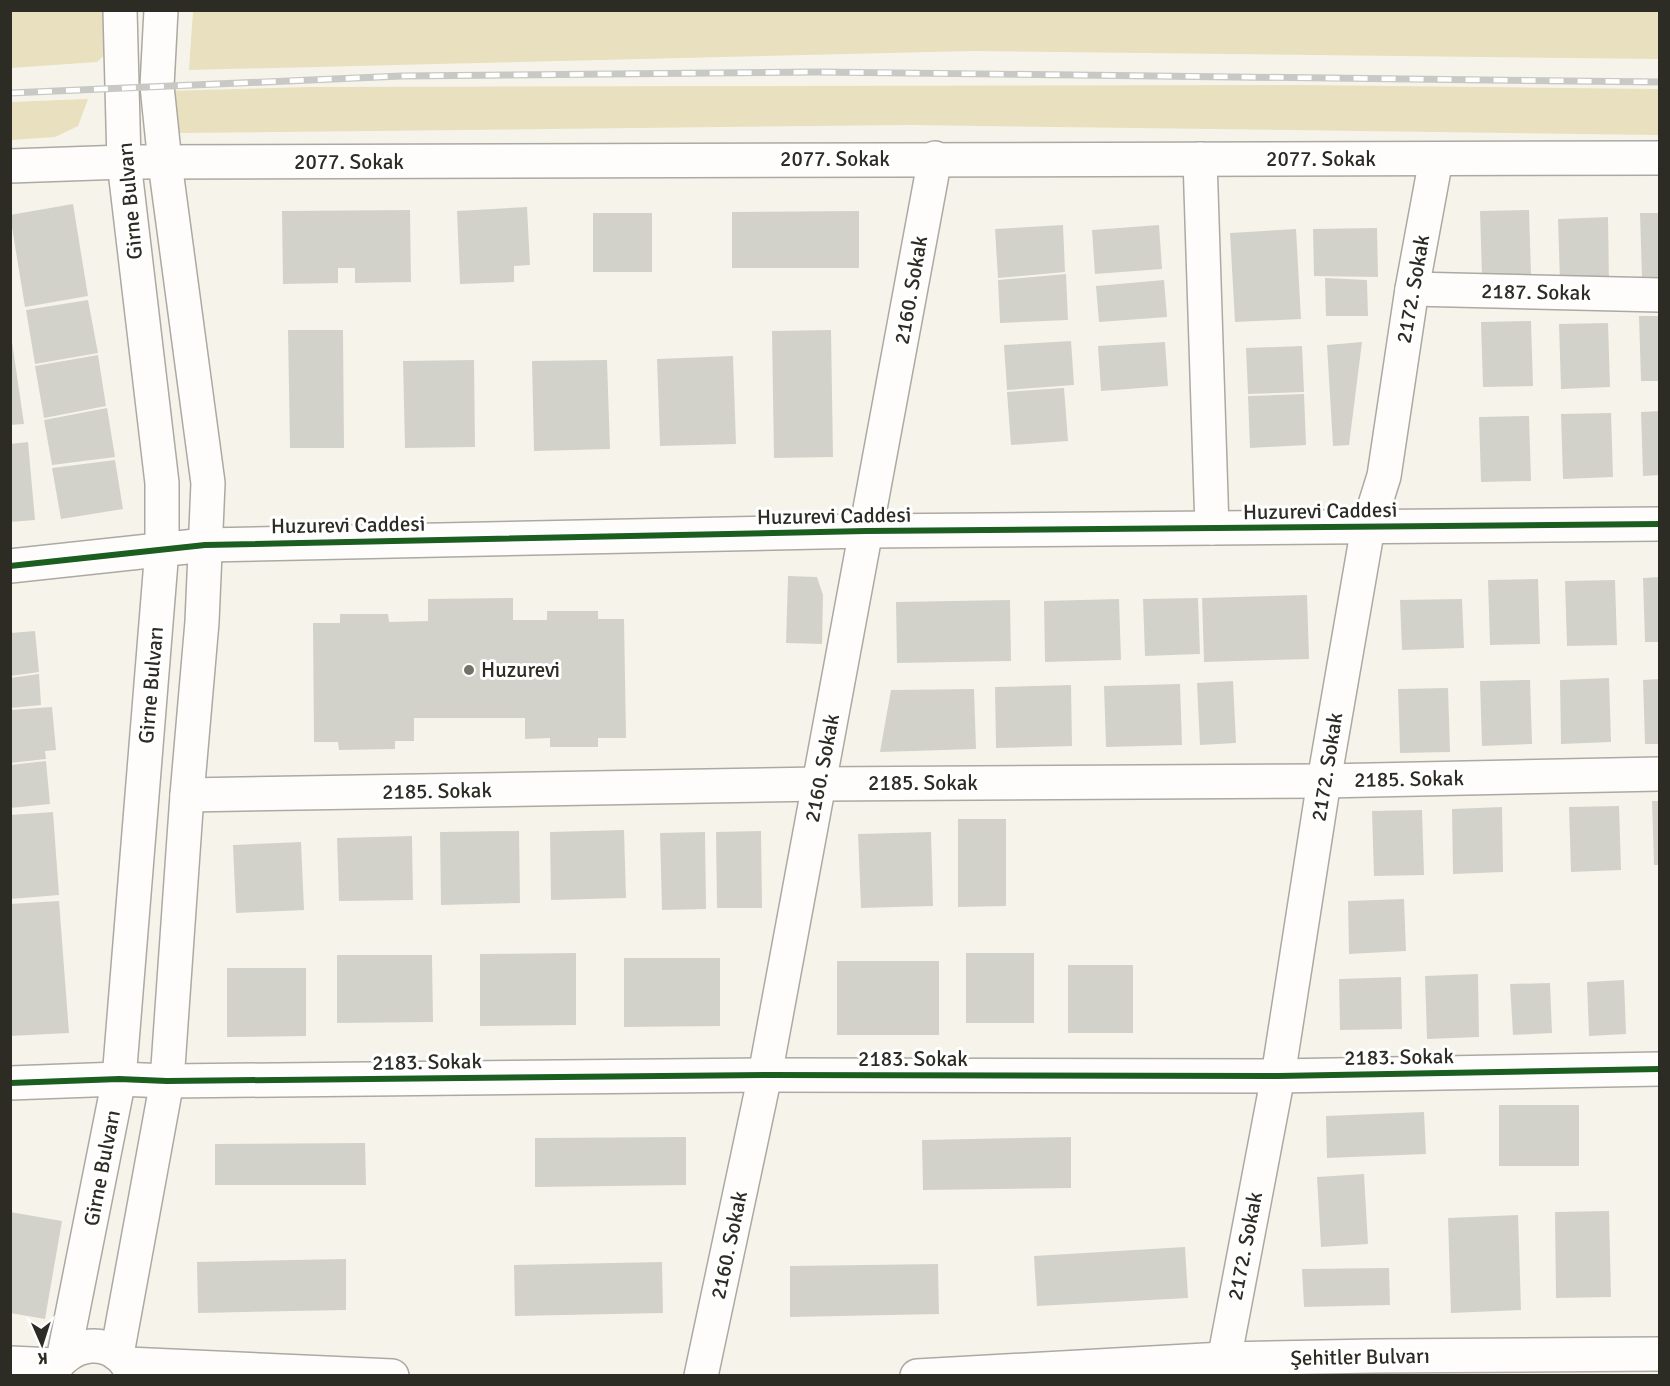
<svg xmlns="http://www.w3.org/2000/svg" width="1670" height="1386" font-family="Signika,sans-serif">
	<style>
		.green { fill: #e8e0be }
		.building { fill: #d3d2ca }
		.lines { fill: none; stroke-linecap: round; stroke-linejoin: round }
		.minor-casing { stroke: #aba9a2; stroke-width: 36 }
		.tertiary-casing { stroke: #aba9a2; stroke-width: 36 }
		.secondary-casing { stroke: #aba9a2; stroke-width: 36 }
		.minor { stroke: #fefdfc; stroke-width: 33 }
		.tertiary { stroke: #fefdfc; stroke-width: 33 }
		.secondary { stroke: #fefdfc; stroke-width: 33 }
		.rail-casing { stroke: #c8c8c5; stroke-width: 7 }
		.rail { stroke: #fff; stroke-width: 4.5; stroke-dasharray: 14; stroke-linecap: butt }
		.cycleway-casing { stroke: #fff; stroke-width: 10 }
		.cycleway { stroke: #1b5e20; stroke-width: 6 }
		.poi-dot { fill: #737169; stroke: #fff; stroke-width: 2 }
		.labels { text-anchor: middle; stroke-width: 6; stroke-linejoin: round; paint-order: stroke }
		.street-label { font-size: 21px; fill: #2c2b24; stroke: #fff }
		.poi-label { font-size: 21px; fill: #2c2b24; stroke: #fff; text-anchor: start }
	</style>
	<rect width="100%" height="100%" fill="#f6f4ea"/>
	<!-- green -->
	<g class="green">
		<path d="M11,11H113L115,45L97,62L11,68Z"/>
		<path d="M193,11L1659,10L1660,59L972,51L189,70Z"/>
		<path d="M1301,85L1659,89L1660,135L910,125L179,133L165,91L310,87Z"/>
		<path d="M88,99L78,126L55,137L11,140V102Z"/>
	</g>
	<!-- building -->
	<g class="building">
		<path d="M73,204L88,296L25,307L10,215Z"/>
		<path d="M527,207L530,265L514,266V282L460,284L457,211Z"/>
		<path d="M410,210L411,282L355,283V268H338V283L283,284L282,211Z"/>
		<path d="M1529,210L1531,274L1482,276L1480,211Z"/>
		<path d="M859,211V268H732V212Z"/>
		<rect x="593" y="213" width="59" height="59"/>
		<path d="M1640,213H1660V277L1642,278Z"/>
		<path d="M1608,217L1609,282L1560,283L1558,219Z"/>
		<path d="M1063,225L1065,272L998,278L995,229Z"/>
		<path d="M1159,225L1162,269L1095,274L1092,230Z"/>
		<path d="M1377,228L1378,277L1314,276L1313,229Z"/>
		<path d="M1296,229L1301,319L1235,322L1230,233Z"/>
		<path d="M1066,274L1068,320L1000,323L998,280Z"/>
		<path d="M1325,278L1367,280L1368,316H1326Z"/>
		<path d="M1164,280L1167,317L1099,322L1096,286Z"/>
		<path d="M88,300L98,353L35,364L26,310Z"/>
		<path d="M1639,316H1660V381H1641Z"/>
		<path d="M1531,321L1533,386L1483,387L1481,322Z"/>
		<path d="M1608,323L1610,387L1561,389L1559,324Z"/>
		<path d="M288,330H343L344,448H290Z"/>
		<path d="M831,330L833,457L774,458L772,331Z"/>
		<path d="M1071,341L1074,385L1007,390L1004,345Z"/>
		<path d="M10,342H12L24,424L10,425Z"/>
		<path d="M1165,342L1168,386L1101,391L1098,346Z"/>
		<path d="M1362,342L1349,445L1333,446L1327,345Z"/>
		<path d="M1302,346L1304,392L1248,394L1246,348Z"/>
		<path d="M98,355L106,406L44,418L35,366Z"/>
		<path d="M733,356L736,444L660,446L657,359Z"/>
		<path d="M474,360L475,447L405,448L403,361Z"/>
		<path d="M607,360L610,449L534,451L532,361Z"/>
		<path d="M1064,388L1068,441L1011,445L1007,392Z"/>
		<path d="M1304,394L1306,445L1250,448L1248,396Z"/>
		<path d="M107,408L115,457L52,465L44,420Z"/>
		<path d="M1660,411V475L1643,476L1641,412Z"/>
		<path d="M1611,413L1613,477L1563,479L1561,414Z"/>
		<path d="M1529,416L1531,481L1481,482L1479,417Z"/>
		<path d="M28,442L35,520L10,522V444Z"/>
		<path d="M115,460L123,509L61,519L52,468Z"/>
		<path d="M788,576L817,577L823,595L822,644L786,643Z"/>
		<path d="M1660,577V642H1645L1643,578Z"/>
		<path d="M1538,579L1540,644L1490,645L1488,580Z"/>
		<path d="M1615,580L1617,645L1567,646L1565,581Z"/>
		<path d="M1307,595L1309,659L1204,662L1202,598Z"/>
		<path d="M513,598V620H547V611H598V619H624L626,738H598V747H550V738L525,739V718H414V741H395V749L339,750L338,742H314L313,623H340V614H388L389,622L428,621V599Z"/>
		<path d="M1198,598L1200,654L1145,656L1143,599Z"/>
		<path d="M1119,599L1121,660L1045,662L1044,601Z"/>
		<path d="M1462,599L1464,648L1402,650L1400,600Z"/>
		<path d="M1010,600L1011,661L897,663L896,602Z"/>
		<path d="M35,631L39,672L10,676V633Z"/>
		<path d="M39,674L41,705L10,708V678Z"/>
		<path d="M1609,678L1611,742L1561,744L1560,680Z"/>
		<path d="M1660,679V744H1645L1643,680Z"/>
		<path d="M1530,680L1532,744L1482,746L1480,681Z"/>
		<path d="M1233,681L1236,743L1200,745L1197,683Z"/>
		<path d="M1180,684L1182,745L1106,747L1104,686Z"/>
		<path d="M1071,685L1072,746L996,748L995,687Z"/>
		<path d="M1448,688L1450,752L1400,753L1398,689Z"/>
		<path d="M974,689L976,749L880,752L891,690Z"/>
		<path d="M52,707L56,750L45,751L46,759L10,763V710Z"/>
		<path d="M46,761L50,804L10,808V765Z"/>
		<path d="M1652,801H1660V865H1654Z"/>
		<path d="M1619,806L1621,870L1571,872L1569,807Z"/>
		<path d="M1502,807L1503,872L1453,874L1452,809Z"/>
		<path d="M1422,810L1424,875L1374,876L1372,811Z"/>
		<path d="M53,812L59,895L10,899V815Z"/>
		<path d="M958,819H1006V906L958,907Z"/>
		<path d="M624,830L626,898L551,900L550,832Z"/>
		<path d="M519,831L520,903L441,905L440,832Z"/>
		<path d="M761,831L762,908H717L716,832Z"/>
		<path d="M705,832L706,909L662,910L660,833Z"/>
		<path d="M931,832L933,906L861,908L858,834Z"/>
		<path d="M412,836L413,900L339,901L337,838Z"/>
		<path d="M301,842L304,910L236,913L233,845Z"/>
		<path d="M1404,899L1406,951L1349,954L1348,901Z"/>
		<path d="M59,901L69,1033L10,1036V904Z"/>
		<path d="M576,953V1025L480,1026V954Z"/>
		<rect x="966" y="953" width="68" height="70"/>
		<path d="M337,955H432L433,1022L337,1023Z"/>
		<path d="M624,958H720V1026L624,1027Z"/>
		<rect x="837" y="961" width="102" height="74"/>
		<rect x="1068" y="965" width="65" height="68"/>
		<path d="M227,968H306V1036L227,1037Z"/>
		<path d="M1478,974L1479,1037L1427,1039L1425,976Z"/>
		<path d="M1401,977L1402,1029L1340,1030L1339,979Z"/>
		<path d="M1624,980L1626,1034L1589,1036L1587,982Z"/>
		<path d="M1550,983L1552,1033L1513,1035L1510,984Z"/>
		<rect x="1499" y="1105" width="80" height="61"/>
		<path d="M1424,1112L1426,1154L1327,1158L1326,1116Z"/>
		<path d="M686,1137V1185L535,1187V1138Z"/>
		<path d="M1071,1137V1188L923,1190L922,1140Z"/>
		<path d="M365,1143L366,1185H215V1144Z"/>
		<path d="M1364,1174L1368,1244L1321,1247L1317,1177Z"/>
		<path d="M1609,1211L1611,1297L1556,1298L1555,1212Z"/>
		<path d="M10,1212L62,1221L45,1319L10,1313Z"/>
		<path d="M1518,1215L1521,1310L1451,1313L1448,1218Z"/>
		<path d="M1185,1247L1188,1298L1037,1306L1034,1256Z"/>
		<path d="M346,1259V1310L198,1313L197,1262Z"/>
		<path d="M662,1262L663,1313L515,1316L514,1265Z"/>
		<path d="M938,1264L939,1314L790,1317V1266Z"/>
		<path d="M1389,1268L1390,1305L1304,1307L1302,1269Z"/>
	</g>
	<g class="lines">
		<defs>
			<g id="minor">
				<path d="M1200,159L1212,528"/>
				<path d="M1412,289L1660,295"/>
				<path d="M187,795L819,784L1324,781L1660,774"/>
				<path d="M10,1083L119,1079L167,1081L765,1075L1278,1076L1660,1069"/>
				<path d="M701,1376L765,1075L935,158"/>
			</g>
			<g id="tertiary">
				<path d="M10,166L124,162L1660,158"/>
				<path d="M10,566L205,545L866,531L1660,524"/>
				<path d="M1221,1376L1278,1076L1324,781L1368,527L1384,476L1412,289L1436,159"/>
			</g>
			<g id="secondary">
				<path d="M117,1354L167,1081L187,795L202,622L208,483L165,163L157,86L161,10"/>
				<path d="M64,1355L119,1079L162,549V483L124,162L120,10"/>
				<path d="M10,1363L55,1365"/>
				<path d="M127,1364L392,1376"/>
				<path d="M50,1376C67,1341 112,1333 131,1371"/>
				<path d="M917,1376L1223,1359L1374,1356L1660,1354"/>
			</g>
		</defs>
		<!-- minor casing -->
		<use href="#minor" class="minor-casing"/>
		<!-- tertiary casing -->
		<use href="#tertiary" class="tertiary-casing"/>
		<!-- secondary casing -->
		<use href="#secondary" class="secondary-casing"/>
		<!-- minor -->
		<use href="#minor" class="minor"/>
		<!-- tertiary -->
		<use href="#tertiary" class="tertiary"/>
		<!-- secondary -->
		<use href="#secondary" class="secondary"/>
		<defs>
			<path id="rail" d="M10,93L402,76L818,72L1660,82"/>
		</defs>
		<!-- rail casing -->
		<use href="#rail" class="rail-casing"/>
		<!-- rail -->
		<use href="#rail" class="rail"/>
		<defs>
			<g id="cycleway">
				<path d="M10,566L205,545L866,531L1660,524"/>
				<path d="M10,1083L119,1079L167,1081L765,1075L1278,1076L1660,1069"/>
			</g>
		</defs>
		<!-- cycleway casing -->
		<use href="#cycleway" class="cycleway-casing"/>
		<!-- cycleway -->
		<use href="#cycleway" class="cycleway"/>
	</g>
	<!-- markers -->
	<circle class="poi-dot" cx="469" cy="670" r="6"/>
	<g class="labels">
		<!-- street labels -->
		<g class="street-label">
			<text x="835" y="166">2077. Sokak</text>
			<text x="1321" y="166">2077. Sokak</text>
			<text x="349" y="169">2077. Sokak</text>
			<text transform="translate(130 201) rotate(-95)" y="7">Girne Bulvarı</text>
			<text transform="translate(1413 289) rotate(-80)" y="7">2172. Sokak</text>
			<text transform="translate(911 290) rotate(-80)" y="7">2160. Sokak</text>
			<text transform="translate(1536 292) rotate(1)" y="7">2187. Sokak</text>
			<text transform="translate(1320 511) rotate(-1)" y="7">Huzurevi Caddesi</text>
			<text transform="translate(834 516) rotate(-1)" y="7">Huzurevi Caddesi</text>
			<text transform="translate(348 525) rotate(-1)" y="7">Huzurevi Caddesi</text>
			<text transform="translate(151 685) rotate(-85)" y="7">Girne Bulvarı</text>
			<text transform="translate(1327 767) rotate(-81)" y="7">2172. Sokak</text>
			<text transform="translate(822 768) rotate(-79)" y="7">2160. Sokak</text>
			<text transform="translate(1409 779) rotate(-1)" y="7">2185. Sokak</text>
			<text x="923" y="790">2185. Sokak</text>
			<text transform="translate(437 791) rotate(-1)" y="7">2185. Sokak</text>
			<text transform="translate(1399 1057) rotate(-1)" y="7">2183. Sokak</text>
			<text x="913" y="1066">2183. Sokak</text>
			<text transform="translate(427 1062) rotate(-1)" y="7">2183. Sokak</text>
			<text transform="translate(102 1168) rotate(-79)" y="7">Girne Bulvarı</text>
			<text transform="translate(729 1245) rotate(-78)" y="7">2160. Sokak</text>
			<text transform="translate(1245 1246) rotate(-79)" y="7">2172. Sokak</text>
			<text transform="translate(1360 1357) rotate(-1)" y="7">Şehitler Bulvarı</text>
		</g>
		<!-- poi labels -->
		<g class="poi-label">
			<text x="481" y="677">Huzurevi</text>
		</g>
	</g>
	<!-- border -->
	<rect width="1670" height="1386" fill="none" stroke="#2c2b24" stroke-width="24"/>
	<!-- north arrow -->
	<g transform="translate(42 1344) rotate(177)" stroke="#ffffff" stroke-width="4.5" paint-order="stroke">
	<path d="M0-4.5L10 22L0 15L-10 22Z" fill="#2c2b24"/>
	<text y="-9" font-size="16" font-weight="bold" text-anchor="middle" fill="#2c2b24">K</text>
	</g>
</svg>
